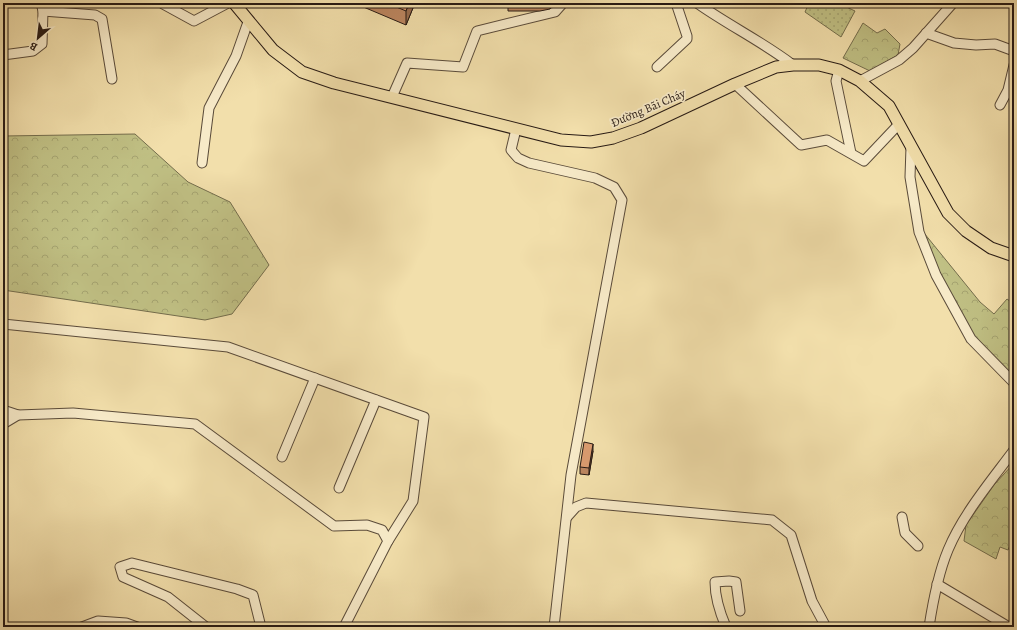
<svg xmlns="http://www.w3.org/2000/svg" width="1017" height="630" font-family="Alegreya,serif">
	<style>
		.grass { fill: url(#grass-dots); stroke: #746d4c }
		.forest { fill: url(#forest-crowns); stroke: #746d4c }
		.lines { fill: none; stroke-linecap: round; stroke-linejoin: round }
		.minor-casing { stroke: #5a4b3a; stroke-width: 11 }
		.major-casing { stroke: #271a14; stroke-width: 13 }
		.minor { stroke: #f7eac8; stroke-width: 9 }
		.major { stroke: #f2dfab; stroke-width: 11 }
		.wall { fill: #bc8660; stroke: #271a14 }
		.shaded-wall { fill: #996d4e; stroke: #271a14 }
		.building { fill: #db9c70; stroke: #271a14 }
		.labels { text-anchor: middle; stroke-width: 3.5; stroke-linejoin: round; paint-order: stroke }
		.street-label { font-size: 12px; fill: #271a14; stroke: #f7eac8 }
	</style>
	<defs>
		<pattern id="grass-dots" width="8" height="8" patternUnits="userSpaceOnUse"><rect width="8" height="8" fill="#c0c084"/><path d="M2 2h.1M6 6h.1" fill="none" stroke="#a5a471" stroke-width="1.8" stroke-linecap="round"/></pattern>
		<pattern id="forest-crowns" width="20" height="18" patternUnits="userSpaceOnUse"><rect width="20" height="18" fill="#c0c084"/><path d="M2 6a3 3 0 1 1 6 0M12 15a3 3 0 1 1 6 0" fill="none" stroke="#a5a471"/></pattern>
	</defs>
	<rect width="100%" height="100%" fill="#f2dfab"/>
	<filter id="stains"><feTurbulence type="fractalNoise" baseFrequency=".005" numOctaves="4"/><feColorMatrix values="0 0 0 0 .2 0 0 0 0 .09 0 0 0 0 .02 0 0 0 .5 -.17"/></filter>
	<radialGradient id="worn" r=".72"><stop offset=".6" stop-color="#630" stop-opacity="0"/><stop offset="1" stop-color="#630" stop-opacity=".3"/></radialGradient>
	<!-- grass -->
	<path class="grass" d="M809,3H838L855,11L841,37L805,12Z"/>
	<!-- forest -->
	<g class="forest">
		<path d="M863,23L877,33L885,29L900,44L898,55L870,71L843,58Z"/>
		<path d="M135,134L188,182L230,202L269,265L232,314L205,320L3,290V136Z"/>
		<path d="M924,233L980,302L994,314L1007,299L1014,304V376L974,336L939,273Z"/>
		<path d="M1014,463V535L1008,550L1000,547L996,559L964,541L966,525L994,485Z"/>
	</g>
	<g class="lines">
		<defs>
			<g id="minor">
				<path d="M697,3C728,25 763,42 793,65"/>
				<path d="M163,4L194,21L228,3"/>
				<path d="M43,11L95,15L102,19L112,79"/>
				<path d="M926,33L954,43L976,45L995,44L1014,51"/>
				<path d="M3,55L33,51L42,44L43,11L41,3"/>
				<path d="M657,67L687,39V36L676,3"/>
				<path d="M839,70L836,81L851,153"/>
				<path d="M860,81L899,60L913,48L953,3"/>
				<path d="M735,84L801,145L827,140L864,161L899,124"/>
				<path d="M392,97L407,63L463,67L477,31L555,12L563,3"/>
				<path d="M1000,105L1008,90L1014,65"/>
				<path d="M516,129L511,150L518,158L529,163L595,178L614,187L622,200L571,475L554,627"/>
				<path d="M911,147L910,177L919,232L936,275L971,339L1014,383"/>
				<path d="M202,163L209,108L236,56L248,22"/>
				<path d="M3,324L228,347L424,417L413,501L388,541"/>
				<path d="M3,410L18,415"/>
				<path d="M3,424L18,415L73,413L195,424L334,526L367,525L382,530L388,541L344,627"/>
				<path d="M282,457L315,378"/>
				<path d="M339,488L376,400"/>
				<path d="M567,517L576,507L586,503L772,520L791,535L812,601L826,627"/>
				<path d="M902,517L905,533L918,546"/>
				<path d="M937,584L1009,627"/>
				<path d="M82,627L98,621L126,623L137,627"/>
				<path d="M206,627L168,597L123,577L120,567L132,563L237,589L253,595L261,627"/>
				<path d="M726,627C720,613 715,597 715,582L729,581L736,582L740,611"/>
				<path d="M929,627C933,601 938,574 948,550C963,514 991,481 1014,450"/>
			</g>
			<path id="major" d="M234,3L273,50L302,72L334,83L561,140L591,142L613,138L641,128L735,84L776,67L793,65H819L839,70L860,81L889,106L948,213L966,231L991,248L1014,256"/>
		</defs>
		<!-- minor casing -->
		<use href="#minor" class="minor-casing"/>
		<!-- major casing -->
		<use href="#major" class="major-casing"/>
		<!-- minor -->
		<use href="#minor" class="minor"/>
		<!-- major -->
		<use href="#major" class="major"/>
	</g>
	<!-- wall -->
	<g class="wall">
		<path d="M354,3H415L406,25Z"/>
		<path d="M508,3H556L550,9L540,11H508Z"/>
		<path d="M593,451L589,475L580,474V467Z"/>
	</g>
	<!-- shaded-wall -->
	<g class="shaded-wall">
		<path d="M409,3H415L406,25V11Z"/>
		<path d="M550,3H556L550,9Z"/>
		<path d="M593,444V451L589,475V468Z"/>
	</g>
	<!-- building -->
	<g class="building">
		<path d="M387,3H409L406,11Z"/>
		<path d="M584,442L593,444L589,468L580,467Z"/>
	</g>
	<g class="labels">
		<!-- street labels -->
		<g class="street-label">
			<text transform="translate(648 108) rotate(-23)" y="4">Đường Bãi Cháy</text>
		</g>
	</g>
	<!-- margin -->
	<rect width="1017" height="630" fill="none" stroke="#f2dfab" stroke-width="16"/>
	<rect x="4" y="4" width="1009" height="622" fill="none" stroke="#271a14" stroke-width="2"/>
	<rect x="8" y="8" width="1001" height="614" fill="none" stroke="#271a14"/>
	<!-- north arrow -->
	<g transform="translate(38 38) rotate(208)" stroke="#f7eac8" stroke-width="3" paint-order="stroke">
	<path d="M0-3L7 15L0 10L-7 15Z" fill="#271a14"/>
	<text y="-6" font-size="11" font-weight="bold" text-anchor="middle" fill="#271a14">B</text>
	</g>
	<rect width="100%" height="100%" filter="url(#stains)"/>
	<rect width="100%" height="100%" fill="url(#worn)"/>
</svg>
